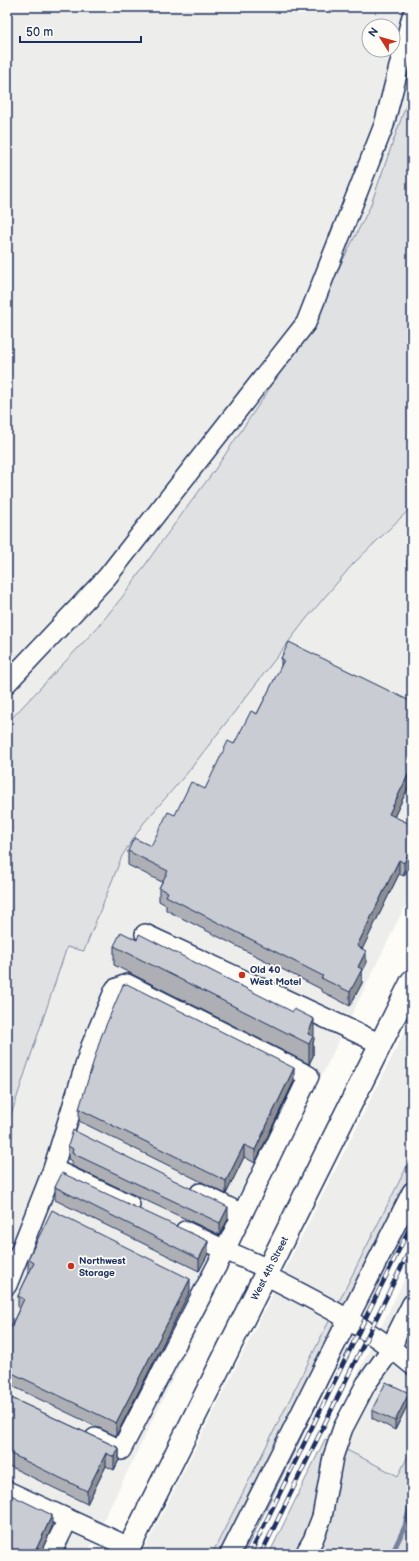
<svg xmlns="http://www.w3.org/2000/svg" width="419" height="1561" font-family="'Balsamiq Sans',sans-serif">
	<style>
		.built { fill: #edeeec; fill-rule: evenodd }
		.green { fill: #e0e1e3; stroke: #7e88a0 }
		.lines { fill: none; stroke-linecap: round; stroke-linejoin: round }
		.stream { stroke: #76819c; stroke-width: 5 }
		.minor-casing { stroke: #1b2f5e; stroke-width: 22 }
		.major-casing { stroke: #1b2f5e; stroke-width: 25 }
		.minor { stroke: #fdfcf7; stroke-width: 19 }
		.major { stroke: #fdfcf7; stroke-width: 22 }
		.rail-casing { stroke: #1b2f5e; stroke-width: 4.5 }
		.rail { stroke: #fdfcf7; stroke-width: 3; stroke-dasharray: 9; stroke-linecap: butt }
		.wall { fill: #adafb5; stroke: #1b2f5e }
		.shaded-wall { fill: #8d8f94; stroke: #1b2f5e }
		.building { fill: #c9ccd3; stroke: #1b2f5e }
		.poi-dot { fill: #c8321e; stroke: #fdfcf7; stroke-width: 1.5 }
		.labels { text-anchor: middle; stroke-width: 3.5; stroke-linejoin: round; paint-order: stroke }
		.poi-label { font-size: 10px; font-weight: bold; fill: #1b2f5e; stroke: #fdfcf7; text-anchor: start }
		.street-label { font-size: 10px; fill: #1b2f5e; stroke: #fdfcf7 }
	</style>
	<rect width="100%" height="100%" fill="#fdfcf7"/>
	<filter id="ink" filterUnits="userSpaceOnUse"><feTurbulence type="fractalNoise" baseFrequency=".025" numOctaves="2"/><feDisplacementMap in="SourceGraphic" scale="8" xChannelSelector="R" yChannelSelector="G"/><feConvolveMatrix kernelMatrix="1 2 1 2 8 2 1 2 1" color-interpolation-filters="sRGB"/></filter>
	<g filter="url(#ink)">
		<!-- built -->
		<g class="built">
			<path d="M7,7H412V88L370,207L321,303L282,370L214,471L159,545L127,591L96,629L7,723ZM369,26H393V50H369Z"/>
			<path d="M412,507V892L87,1554H7V1127L67,947L84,951L122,856L143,824L188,772L307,618L353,564Z"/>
			<path d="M412,1017V1156L212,1554H142Z"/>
			<path d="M412,1264V1448L398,1476L325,1439Z"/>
		</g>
		<!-- green -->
		<g class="green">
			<path d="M412,88V507L353,564L307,618L188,772L143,824L122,856L84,951L67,947L7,1127V723L96,629L127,591L159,545L214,471L282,370L321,303L370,207Z"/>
			<path d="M412,1156V1211L244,1554H212Z"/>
			<path d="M325,1439L398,1476L412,1448V1554H269Z"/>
		</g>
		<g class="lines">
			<!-- stream -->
			<path class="stream" d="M392,1554L405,1526L412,1498"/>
			<defs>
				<g id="minor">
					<path d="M7,683L107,577L306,323L384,125L412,16"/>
					<path d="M145,934L381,1044"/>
					<path d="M53,1169L130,1205"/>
					<path d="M200,1193L242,1214"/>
					<path d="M265,1275C317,1301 368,1327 412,1365"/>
					<path d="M7,1285L53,1169L91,1046L115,989L127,984L309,1076L225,1250L268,1269"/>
					<path d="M95,1438L121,1450L225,1250L185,1231"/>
					<path d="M7,1491L129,1547"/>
					<path d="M51,1554L68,1519"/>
					<path d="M230,1554L412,1192"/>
					<path d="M305,1554L313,1540L322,1517L333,1457L343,1428L366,1384L392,1348L397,1334L412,1304"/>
				</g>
				<path id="major" d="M126,1554L412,981"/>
			</defs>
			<!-- minor casing -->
			<use href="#minor" class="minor-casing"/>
			<!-- major casing -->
			<use href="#major" class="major-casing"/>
			<!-- minor -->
			<use href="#minor" class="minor"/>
			<!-- major -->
			<use href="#major" class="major"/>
			<defs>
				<g id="rail">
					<path d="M250,1554L412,1223"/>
					<path d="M261,1554L412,1245"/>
				</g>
			</defs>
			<!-- rail casing -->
			<use href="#rail" class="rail-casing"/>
			<!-- rail -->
			<use href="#rail" class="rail"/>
		</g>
		<!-- wall -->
		<g class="wall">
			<path d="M412,555V569L407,565V560Z"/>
			<path d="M281,658L412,702V788L409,786L394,817L412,825V859L404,876L399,874L362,949L366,964L362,972V983L350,1006L321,991V989L166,910V905L159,901V888L162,882L128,865V851L151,846L175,815L205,789L234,744L257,714L281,667Z"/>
			<path d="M137,940L314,1039L313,1043V1056L309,1064L114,965V946Z"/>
			<path d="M294,1081L255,1163L244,1157L226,1194L79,1121V1109Z"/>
			<path d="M68,1146L228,1219L220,1235L72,1166V1161L68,1159Z"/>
			<path d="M55,1187L208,1254L199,1271L55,1200Z"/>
			<path d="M28,1259L190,1291L116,1436L12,1386H7V1335L19,1309L18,1308V1296L29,1273L28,1272Z"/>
			<path d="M7,1396L119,1448V1460L114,1470L106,1466L87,1504L7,1465Z"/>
			<path d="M409,1402L395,1430L372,1418V1410Z"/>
			<path d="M7,1493L52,1527L40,1554H7Z"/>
		</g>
		<!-- shaded-wall -->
		<g class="shaded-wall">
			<path d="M409,773V786L389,827V814Z"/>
			<path d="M412,846V859L404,876V863Z"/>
			<path d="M399,860V874L357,960V946Z"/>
			<path d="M366,951V964L362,972V983L350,1006V992L358,967Z"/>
			<path d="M314,1019V1039L313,1043V1056L309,1064V1044L308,1034Z"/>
			<path d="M294,1068V1081L255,1163V1150Z"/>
			<path d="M244,1145V1157L226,1194V1181Z"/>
			<path d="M228,1207V1219L220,1235V1223Z"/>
			<path d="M208,1241V1254L199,1271V1259Z"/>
			<path d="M190,1279V1291L116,1436V1423Z"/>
			<path d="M409,1393V1402L395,1430V1421Z"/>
			<path d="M119,1448V1460L114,1470V1457Z"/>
			<path d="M106,1453V1466L87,1504V1491Z"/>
			<path d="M52,1515V1527L40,1554H34Z"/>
		</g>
		<!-- building -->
		<g class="building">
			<path d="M412,555V565L407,560Z"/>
			<path d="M289,642L412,702V774L409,773L389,814L412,825V846L404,863L399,860L357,946L366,951L358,967L362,969L350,992L321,978L323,976L166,896L168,892L159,888L168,871L128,851L134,838L151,846L168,812L175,815L191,782L205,789L228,741L234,744L251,711L257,714L284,660L281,658Z"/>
			<path d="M121,932L137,940L139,934L267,999L293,1012L294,1009L314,1019L308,1034L313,1036L309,1044L114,946Z"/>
			<path d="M127,984L294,1068L255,1150L244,1145L226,1181L79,1109L101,1037L123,985Z"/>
			<path d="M73,1130L228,1207L220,1223L72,1153L73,1149L68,1146Z"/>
			<path d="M62,1173L208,1241L199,1259L55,1187Z"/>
			<path d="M52,1210L190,1279L116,1423L12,1373L7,1374V1335L24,1299L18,1296L34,1263L28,1259Z"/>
			<path d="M386,1382L409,1393L395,1421L372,1410Z"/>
			<path d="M7,1396L119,1448L114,1457L106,1453L87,1491L7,1452Z"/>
			<path d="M7,1493L52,1515L34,1554H15L7,1550Z"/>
		</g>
	</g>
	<!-- markers -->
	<g class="poi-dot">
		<circle cx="242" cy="975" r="4"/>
		<circle cx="71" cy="1266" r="4"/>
	</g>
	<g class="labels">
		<!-- poi labels -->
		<g class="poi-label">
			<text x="250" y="973">Old 40<tspan x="250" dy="12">West Motel</tspan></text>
			<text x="79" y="1264">Northwest<tspan x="79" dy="12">Storage</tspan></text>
		</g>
		<!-- street labels -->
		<g class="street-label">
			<text transform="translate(269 1268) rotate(-63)" y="4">West 4th Street</text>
		</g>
	</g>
	<!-- margin -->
	<rect width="419" height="1561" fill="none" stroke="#fdfcf7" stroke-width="24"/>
	<rect x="12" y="12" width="395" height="1537" fill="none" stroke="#1b2f5e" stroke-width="1.5" filter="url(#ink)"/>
	<!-- north arrow -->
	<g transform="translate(381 38) rotate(307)"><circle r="19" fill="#fdfcf7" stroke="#a3aaba"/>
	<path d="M0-3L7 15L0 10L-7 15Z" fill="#c8321e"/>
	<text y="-6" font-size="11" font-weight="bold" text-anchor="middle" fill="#1b2f5e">N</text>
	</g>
	<!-- scale -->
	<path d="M20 36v6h121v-6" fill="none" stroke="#1b2f5e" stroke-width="2"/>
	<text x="26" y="36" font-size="12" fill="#1b2f5e" stroke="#fdfcf7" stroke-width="3" paint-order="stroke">50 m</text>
</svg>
